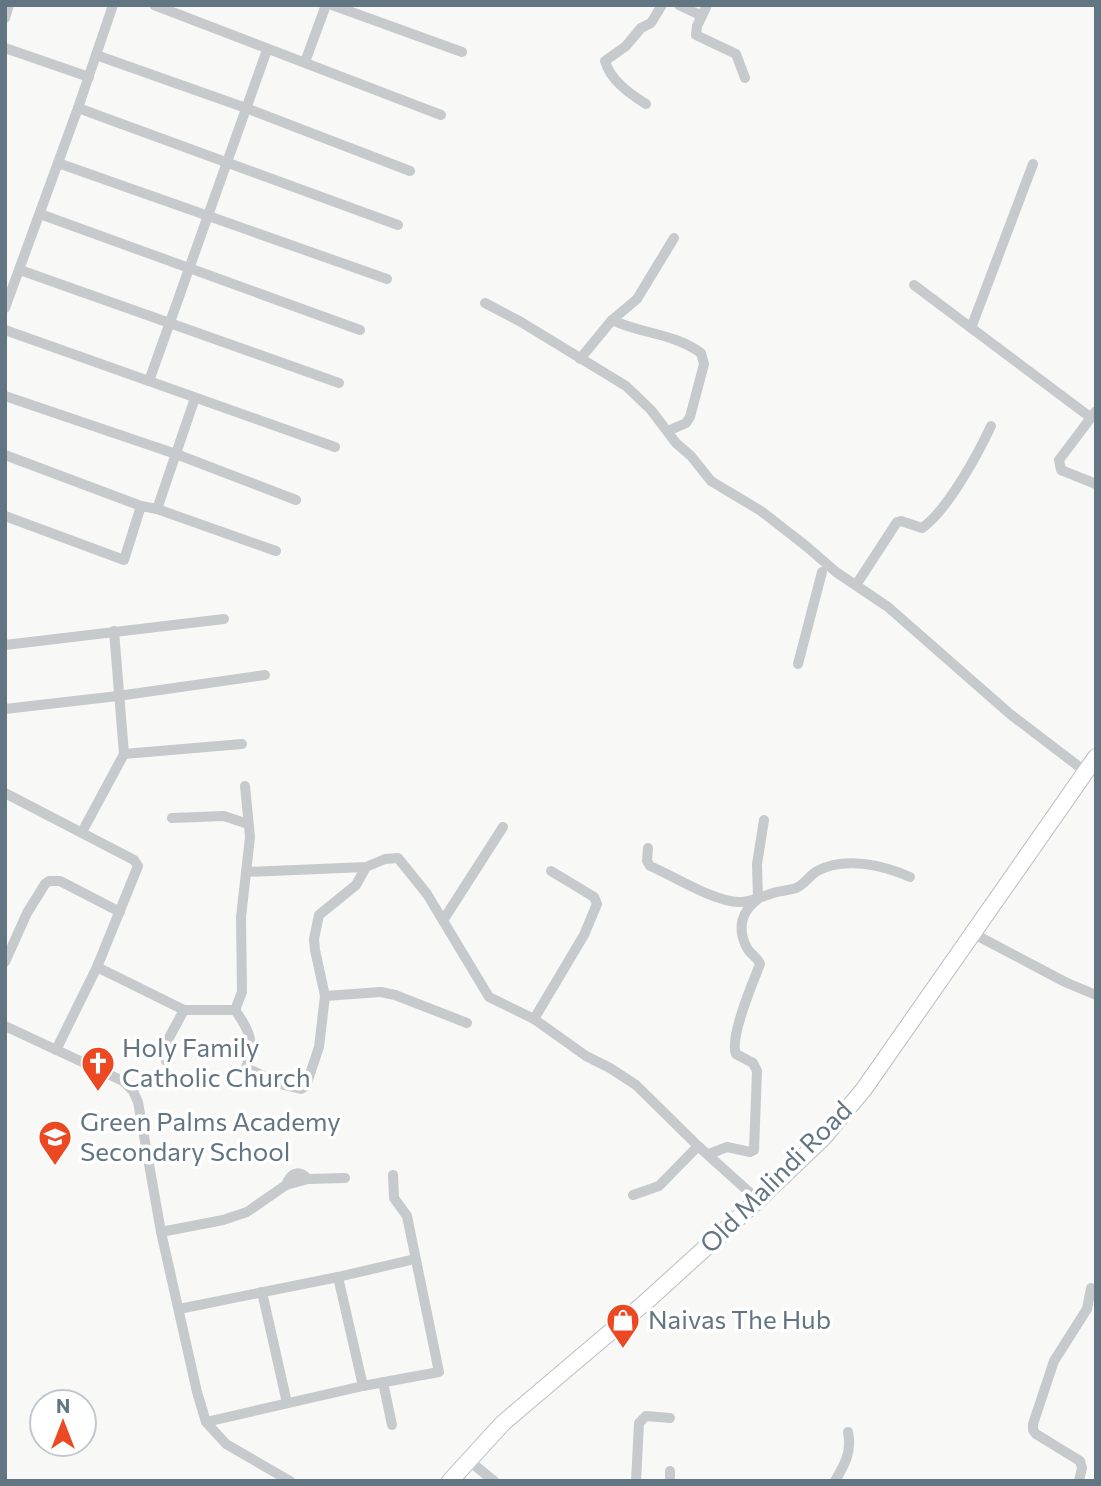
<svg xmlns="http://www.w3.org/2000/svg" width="1101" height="1486" font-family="Commissioner,sans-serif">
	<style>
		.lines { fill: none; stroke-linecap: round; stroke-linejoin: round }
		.secondary-casing { stroke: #b8bec2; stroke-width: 18 }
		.minor { stroke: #c6cacd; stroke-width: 10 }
		.secondary { stroke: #fff; stroke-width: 16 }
		.labels { text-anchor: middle; stroke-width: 7; stroke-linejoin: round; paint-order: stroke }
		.poi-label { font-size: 26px; fill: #627582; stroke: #fff; text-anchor: start }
		.street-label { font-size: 26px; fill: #627582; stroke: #fff }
	</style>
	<rect width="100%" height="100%" fill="#f8f8f6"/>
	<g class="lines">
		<defs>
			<path id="secondary" d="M450,1481L503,1423L648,1300L758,1200L824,1137L864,1089L1096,757"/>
		</defs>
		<!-- secondary casing -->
		<use href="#secondary" class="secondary-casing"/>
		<!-- minor -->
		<g class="minor">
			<path d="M154,5L441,115"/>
			<path d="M332,5L462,52"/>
			<path d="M679,5L702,16"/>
			<path d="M707,5L697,26L696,35L736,54L745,78"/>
			<path d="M5,18L9,5"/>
			<path d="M5,48L89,77"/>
			<path d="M96,55L246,108L410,171"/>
			<path d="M305,62L326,5"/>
			<path d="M646,104C630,94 610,80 605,61L626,46L641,28L651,23L662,5"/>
			<path d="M78,108L398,225"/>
			<path d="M58,163L387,279"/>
			<path d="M40,214L360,330"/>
			<path d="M20,270L339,383"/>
			<path d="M914,285L1090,417"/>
			<path d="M485,303L521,322L626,386L651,410L676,443L691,456L711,481L761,511L806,546L836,572L888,607L1010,714L1086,772"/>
			<path d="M5,308L78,108L113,5"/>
			<path d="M612,320C641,334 674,333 701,353L704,364L690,417L686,423L668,431"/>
			<path d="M971,328L1033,164"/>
			<path d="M5,330L335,447"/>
			<path d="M580,359L612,320L637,299L674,238"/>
			<path d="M149,381L267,50"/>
			<path d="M5,396L176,454L296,500"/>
			<path d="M1096,411L1059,460L1061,470L1096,484"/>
			<path d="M5,455L141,506L157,509L276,551"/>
			<path d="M157,509L195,398"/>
			<path d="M5,516L124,560L141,506"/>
			<path d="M856,585L897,522L901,521L922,528C947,511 978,454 991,426"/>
			<path d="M5,645L224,619"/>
			<path d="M798,664L822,572"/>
			<path d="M5,709L118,696L265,675"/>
			<path d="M124,754L242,744"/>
			<path d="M5,793L134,860L138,866L97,967L56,1050"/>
			<path d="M172,818L224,816L248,824"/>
			<path d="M82,832L124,754L114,631"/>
			<path d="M648,848L647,861L650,866C674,876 714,902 739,902C750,902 759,898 770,894C778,891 787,891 796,888C804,885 809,876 817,871C844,856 883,865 910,877"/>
			<path d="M246,872L366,867L385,859L398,858L427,894L489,997L534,1019L586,1056L610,1068L636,1085L698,1146"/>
			<path d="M444,919L503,827"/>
			<path d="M974,934L1065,982L1096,995"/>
			<path d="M5,962L27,913L45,884L49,881H60L120,912"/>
			<path d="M97,967L184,1010H235C250,1031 255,1042 246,1068L284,1085L301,1089L306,1086L319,1047L325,996L381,992L395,995L467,1023"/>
			<path d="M325,996L315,950L314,939L319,915L356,885L366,867"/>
			<path d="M235,1010L242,992L241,917L250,837L245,786"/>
			<path d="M534,1019L584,935L597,904L594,897L551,871"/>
			<path d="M5,1026L123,1081L133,1091L138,1102L161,1232L197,1392L206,1422L226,1444L290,1481"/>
			<path d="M166,1061L164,1047L184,1010"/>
			<path d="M709,1154L727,1147L750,1152L754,1150L757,1071L753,1063L736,1054C729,1038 753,982 760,964C757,956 749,954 746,946C737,927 742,911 758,899L757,864L764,820"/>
			<path d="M286,1185C291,1173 298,1169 308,1179"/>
			<path d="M633,1195L659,1186L698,1146L758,1200"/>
			<path d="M161,1232L223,1220L247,1212L286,1185L308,1179L345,1178"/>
			<path d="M338,1277L363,1386"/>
			<path d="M262,1292L287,1403"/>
			<path d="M179,1309L338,1277L415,1259"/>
			<path d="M383,1382L392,1425"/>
			<path d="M206,1422L363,1386L439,1372L407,1216L394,1198L393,1175"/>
			<path d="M468,1460L494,1481"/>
			<path d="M636,1481L639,1423L646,1416L670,1418"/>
			<path d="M670,1481V1471"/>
			<path d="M835,1481C845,1464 852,1452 848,1432"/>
			<path d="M1079,1481L1082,1468L1080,1461L1036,1434L1033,1430V1424L1054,1361L1087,1309L1091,1288"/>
		</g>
		<!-- secondary -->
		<use href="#secondary" class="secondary"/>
	</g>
	<!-- icons -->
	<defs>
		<symbol id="church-pin" viewBox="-11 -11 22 30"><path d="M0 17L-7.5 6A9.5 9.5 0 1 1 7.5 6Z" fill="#ec4922" stroke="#fff"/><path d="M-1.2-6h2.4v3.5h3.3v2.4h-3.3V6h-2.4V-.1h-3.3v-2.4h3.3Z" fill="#fff"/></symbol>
		<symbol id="school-pin" viewBox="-11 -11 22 30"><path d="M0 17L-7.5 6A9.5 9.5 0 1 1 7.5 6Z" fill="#ec4922" stroke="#fff"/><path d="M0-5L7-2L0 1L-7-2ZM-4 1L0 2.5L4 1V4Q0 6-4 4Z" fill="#fff"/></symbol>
		<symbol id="shop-pin" viewBox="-11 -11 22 30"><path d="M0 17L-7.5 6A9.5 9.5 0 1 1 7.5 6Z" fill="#ec4922" stroke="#fff"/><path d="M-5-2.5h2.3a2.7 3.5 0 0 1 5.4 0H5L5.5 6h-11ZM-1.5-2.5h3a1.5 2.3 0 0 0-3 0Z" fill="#fff"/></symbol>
	</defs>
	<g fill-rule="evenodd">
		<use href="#church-pin" x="79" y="1044" width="38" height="52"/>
		<use href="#school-pin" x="36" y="1118" width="38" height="52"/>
		<use href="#shop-pin" x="604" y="1301" width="38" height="52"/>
	</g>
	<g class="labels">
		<!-- poi labels -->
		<g class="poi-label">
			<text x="122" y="1057">Holy Family<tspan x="122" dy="30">Catholic Church</tspan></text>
			<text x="80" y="1131">Green Palms Academy<tspan x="80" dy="30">Secondary School</tspan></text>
			<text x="648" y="1329">Naivas The Hub</text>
		</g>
		<!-- street labels -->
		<g class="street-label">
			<text transform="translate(776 1177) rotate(-45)" y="9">Old Malindi Road</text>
		</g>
	</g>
	<!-- border -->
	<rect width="1101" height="1486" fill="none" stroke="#627582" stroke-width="14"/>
	<!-- north arrow -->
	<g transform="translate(63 1423)"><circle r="33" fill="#ffffff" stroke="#c0c8cd" stroke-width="2"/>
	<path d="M0-5L12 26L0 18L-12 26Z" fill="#ec4922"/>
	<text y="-10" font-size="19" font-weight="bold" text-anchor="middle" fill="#627582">N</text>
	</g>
</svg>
